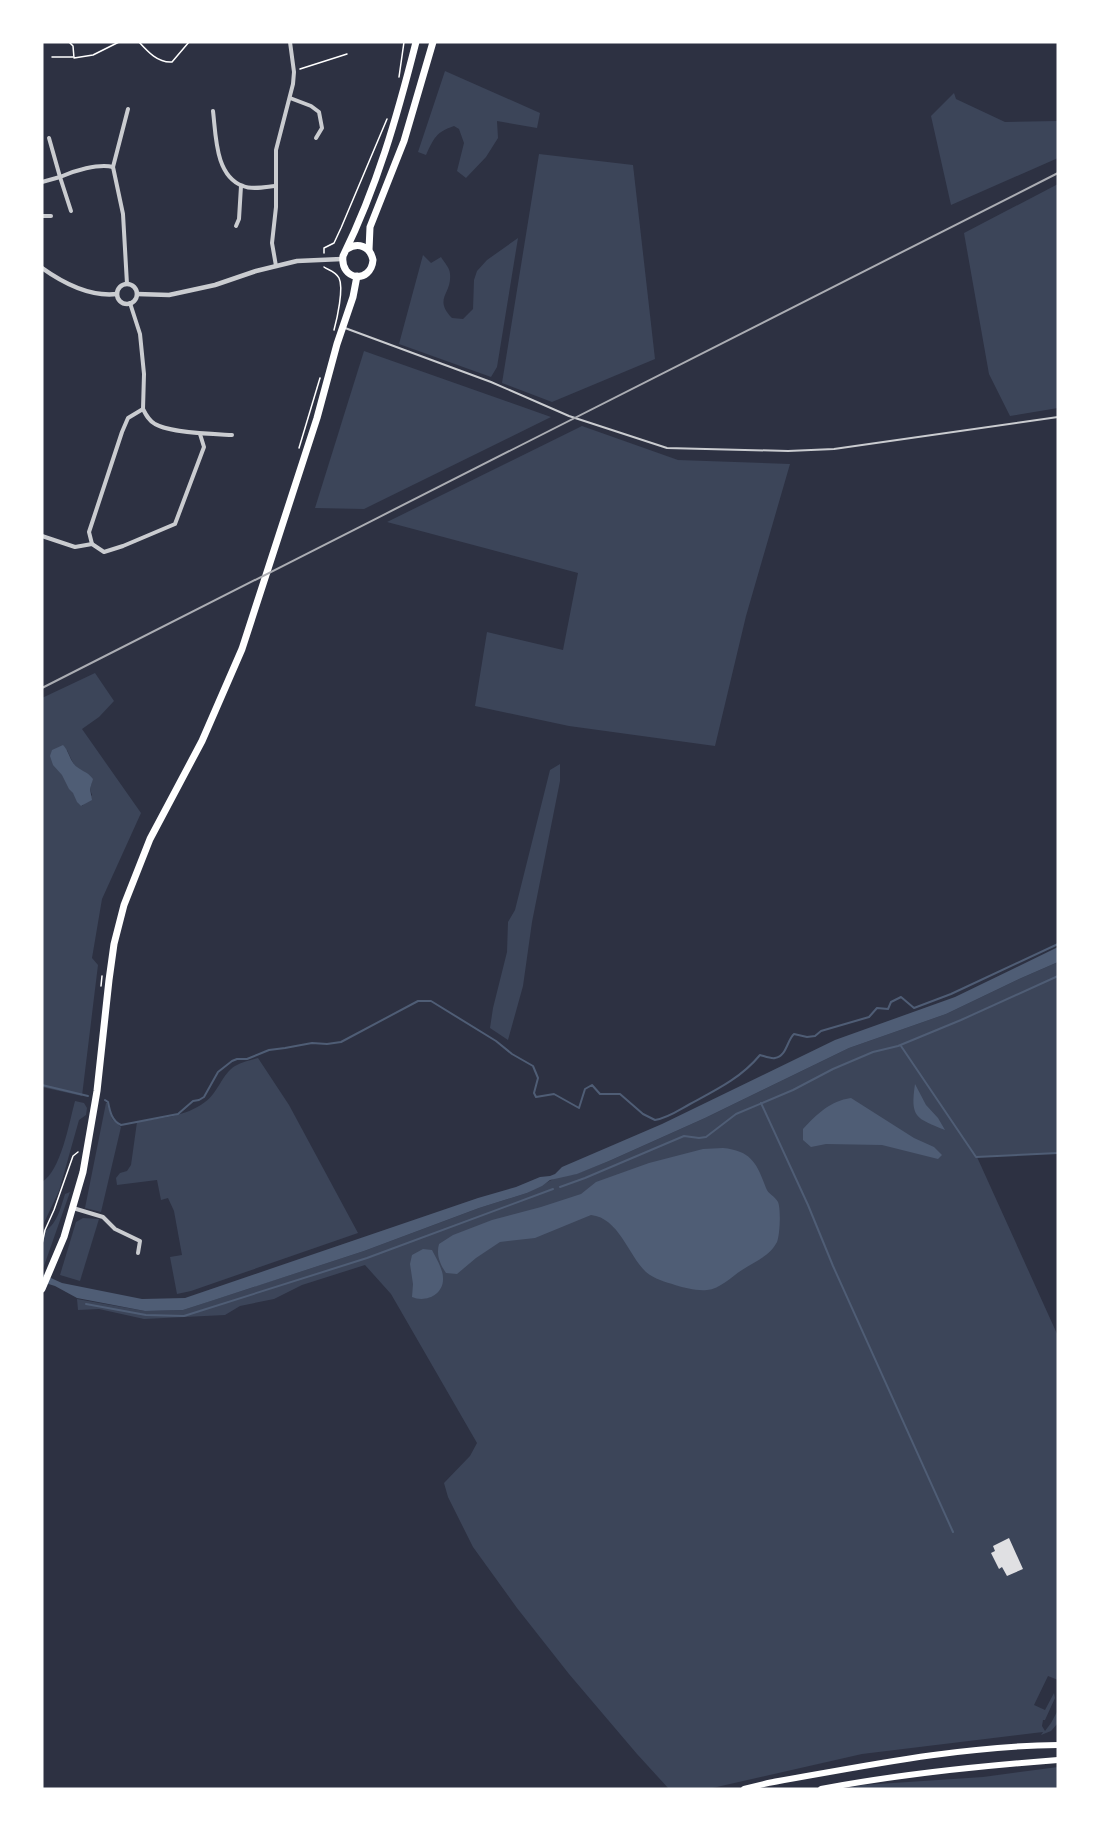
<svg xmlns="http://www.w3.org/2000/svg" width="1100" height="1831" font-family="'Source Sans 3',sans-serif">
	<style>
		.green { fill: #3c4559; fill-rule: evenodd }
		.water { fill: #4f5d75 }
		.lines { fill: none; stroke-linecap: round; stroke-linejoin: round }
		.stream { stroke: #4f5d75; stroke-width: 2 }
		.building { fill: #e0e0e3 }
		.path { stroke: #fff; stroke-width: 1.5 }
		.service { stroke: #caccd0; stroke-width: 2 }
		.minor { stroke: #caccd0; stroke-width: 4 }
		.tertiary { stroke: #caccd0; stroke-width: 4.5 }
		.primary { stroke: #fff; stroke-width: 6 }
		.trunk { stroke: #fff; stroke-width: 7 }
		.rail { stroke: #abadb3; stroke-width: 2 }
	</style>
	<rect width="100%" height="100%" fill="#2d3142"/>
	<!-- green -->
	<g class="green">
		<path d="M445,71L540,113L537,128L497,121L498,138L486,157L466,178L457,171L464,143L459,129L454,126C436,132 434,138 426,155L418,152Z"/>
		<path d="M954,93L956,99L1005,122L1058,121V158L951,205L931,116Z"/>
		<path d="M539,154L633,165L655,359L552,402L502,383Z"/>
		<path d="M1058,184V408L1010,416L989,374L964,233Z"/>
		<path d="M518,238L497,367L491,377L399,344L423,255L431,263L441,257C444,262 450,268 450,274C452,295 433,298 452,318L463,319L473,309L474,280L477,271L487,260Z"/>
		<path d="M364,351L551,417L364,509L315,508Z"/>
		<path d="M582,426L678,460L790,464L746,616L715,746L569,726L475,706L487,632L563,650L578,573L387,522Z"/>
		<path d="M95,673L114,701L99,717L82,729L141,813L102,899L92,958L98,965L82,1096L42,1087V698ZM67,750L74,765L92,782L90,789L92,795L82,806C76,802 77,799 74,794C60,773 62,774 67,750Z"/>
		<path d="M560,764V781L532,922L523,986L508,1040L490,1028L493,1008L507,952L508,922L515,910L550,770Z"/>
		<path d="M1058,962V1153L977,1157L1058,1336V1680L1048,1676L1034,1705L1045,1710L1054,1693L1055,1698L1045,1720H1043L1042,1726L1045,1731L1051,1723L1058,1710V1723L1051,1731L1041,1735L1043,1732L862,1754L708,1789H669L637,1754L569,1674L517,1608L473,1547L448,1497L444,1483L470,1456L477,1443L391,1294L365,1265L302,1285L274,1299L240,1306L225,1315L144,1319L99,1309L78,1310L77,1299L145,1311L183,1310L364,1251L479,1208L527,1193L557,1177L576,1174L609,1161L705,1118L849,1048L946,1014L1019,979Z"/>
		<path d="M258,1058L289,1105L358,1233L191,1291L177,1294L170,1257L182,1255L174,1211L168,1198L161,1200L157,1180L117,1185L116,1178L120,1173L127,1171L131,1165L137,1122C161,1118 185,1117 205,1102C218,1093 222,1074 235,1066C242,1062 251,1060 258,1058Z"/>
		<path d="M75,1101L84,1103L87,1108L86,1115L79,1120L59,1191L42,1227V1182C61,1171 69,1123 75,1101Z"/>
		<path d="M106,1103H107L112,1119L121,1127L101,1212L85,1208Z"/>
		<path d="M70,1192L44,1266L42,1270V1233C57,1225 60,1210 65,1194Z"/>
		<path d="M83,1218L99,1219L80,1281L60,1275L76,1222Z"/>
		<path d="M1058,1767V1789H842L863,1785L983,1777Z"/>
	</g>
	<!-- water -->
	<g class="water">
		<path d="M63,745C69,751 70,762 77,767C83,772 87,771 93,779L90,789L92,800L81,806L77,802L73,793L69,789L62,775L53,765L50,756L52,750Z"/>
		<path d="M1058,947V962L1019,979L946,1014L849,1048L705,1118L609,1161L577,1174L550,1180L542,1186L527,1193L479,1208L364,1251L211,1301L183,1310L145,1311L77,1298L55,1286L42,1282V1274L62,1283L142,1299L185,1298L478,1198L516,1187L540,1177L550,1176L555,1174L562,1167L662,1124L835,1040L955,997Z"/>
		<path d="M915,1084L926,1105L938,1118L945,1130C916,1118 910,1118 915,1084Z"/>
		<path d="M851,1098L914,1138L934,1147L942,1155L938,1159L882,1145L826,1144L811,1147L803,1140V1129C817,1114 830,1101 851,1098Z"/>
		<path d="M723,1148C752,1151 757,1164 766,1188C768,1194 775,1196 778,1202C781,1209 780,1235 777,1242C769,1257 755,1261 742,1270C731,1277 720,1289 707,1290C697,1291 685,1288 675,1285C666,1282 654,1279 646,1272C628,1255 619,1218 591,1215L535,1238L500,1242L476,1258L457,1274L446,1273C440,1264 436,1255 439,1244L453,1235L492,1220L541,1207L581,1194L596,1182L649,1163L703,1149Z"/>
		<path d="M423,1249L432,1250C436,1258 443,1269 443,1278C444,1295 425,1303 412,1297L413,1284L410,1264L412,1255Z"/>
	</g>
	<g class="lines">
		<!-- stream -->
		<g class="stream">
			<path d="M901,1046L976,1157L1058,1153"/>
			<path d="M42,1085L88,1096"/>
			<path d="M105,1100L108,1102C110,1112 112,1121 121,1125L178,1114L193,1101L199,1100L204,1097L218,1072L232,1061L237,1059H247L269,1050L285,1048L312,1043L327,1044L341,1042L418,1001H431L496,1041L512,1054L533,1066L538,1078L534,1093L536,1097L554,1094L579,1108L585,1089L592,1085L600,1094H620L643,1114L655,1120C668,1118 679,1110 690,1104C716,1090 741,1078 760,1055C764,1056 771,1059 775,1058C787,1056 787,1040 794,1034L807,1037L815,1036L821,1031L869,1017L877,1008L888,1009L891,1002L901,997L914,1008L951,994L1058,944"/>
			<path d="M761,1103L808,1205L833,1266L953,1532"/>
			<path d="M560,1187L585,1178L684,1136L699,1138L706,1137L736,1114L793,1090L833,1069L873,1052L898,1046L961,1020L1058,976"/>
			<path d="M86,1304L146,1315L184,1316L367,1258L553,1189"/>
		</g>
	</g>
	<!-- building -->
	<path class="building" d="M1009,1538L1023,1569L1007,1576L1002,1567L999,1569L991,1553L995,1551L993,1546Z"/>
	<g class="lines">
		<!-- path -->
		<g class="path">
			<path d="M69,42L73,46L74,58L93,55L119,42"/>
			<path d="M139,42C148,52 158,63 172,62L189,42"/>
			<path d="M52,57H73"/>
			<path d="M300,69L347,54"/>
			<path d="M399,77L404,42"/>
			<path d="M324,253V248L334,243L341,228L387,119"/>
			<path d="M324,267C328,270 335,271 339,278C344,288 337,319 334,330"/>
			<path d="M299,448L320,378"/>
			<path d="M101,986L102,976"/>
			<path d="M42,1244L45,1230L54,1210L73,1156L78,1152"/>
		</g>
		<!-- service -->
		<path class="service" d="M345,328L491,382L569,416L667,448L788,451L834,449L1058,417"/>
		<!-- minor -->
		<g class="minor">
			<path d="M290,98L311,106L319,112L322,128L316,138"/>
			<path d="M213,111C216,135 215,176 243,186C252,190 265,187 275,186"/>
			<path d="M49,138L60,177C73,171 99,163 113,167"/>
			<path d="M42,182L60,177L71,211"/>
			<path d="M42,216H51"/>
			<path d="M236,226L239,219L241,186"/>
			<path d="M276,266L272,243L276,207V150L293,84L294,72L290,42"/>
			<path d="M127,284L123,214L113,167L128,109"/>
			<path d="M130,303L140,334L144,374L143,409"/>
			<path d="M143,409C146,415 149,421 155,424C170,433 214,434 232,435"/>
			<path d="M42,536L75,547L92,544L104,552L123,546L175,524L204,447L200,434"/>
			<path d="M92,544L89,532L122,432L128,418L143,409"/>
			<path d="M73,1208L103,1217L115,1229L140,1241L138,1253"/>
		</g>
		<!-- tertiary -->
		<g class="tertiary">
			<path d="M42,268C63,283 91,297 117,294"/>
			<circle cx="127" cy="294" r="10"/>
			<path d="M137,294L169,295L215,285L256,271L297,261L342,259"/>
		</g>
		<!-- primary -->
		<g class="primary">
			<path d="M744,1789L768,1783C864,1766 960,1746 1058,1745"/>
			<path d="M821,1789C899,1774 978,1766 1058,1760"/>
		</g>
		<!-- trunk -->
		<g class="trunk">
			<path d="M347,249C358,242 370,246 373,260C371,284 340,281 343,256C377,187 397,117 416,42"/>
			<path d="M369,250L370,227L404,141L433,42"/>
			<path d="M42,1289L64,1237L83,1172L97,1091L109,980L114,944L124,905L150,839L202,741L242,649L317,418L337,344L353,297L357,276"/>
		</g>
		<!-- rail -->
		<path class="rail" d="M42,688C380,515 721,347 1058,173"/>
	</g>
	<!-- border -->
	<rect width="1100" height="1831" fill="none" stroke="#ffffff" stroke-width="87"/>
</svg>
